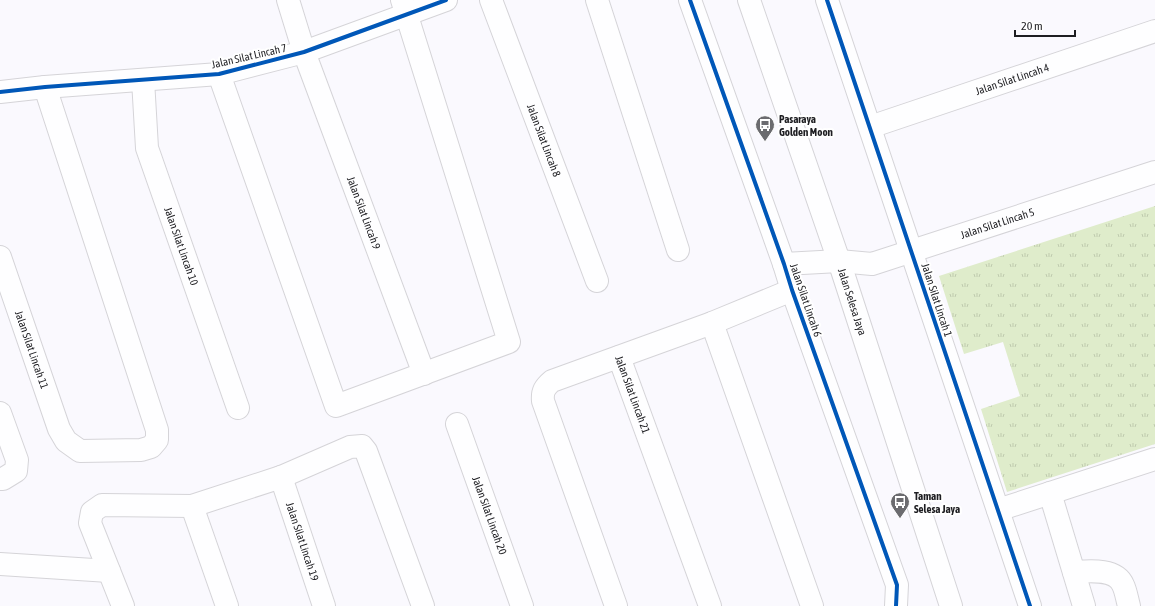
<svg xmlns="http://www.w3.org/2000/svg" width="1155" height="606" font-family="'Asap Condensed',sans-serif">
	<style>
		.grass { fill: url(#grass-tufts) }
		.lines { fill: none; stroke-linecap: round; stroke-linejoin: round }
		.minor-casing { stroke: #d5d4d8; stroke-width: 24 }
		.minor { stroke: #fefeff; stroke-width: 22 }
		.cycleway-casing { stroke: #fff; stroke-width: 6 }
		.cycleway { stroke: #0057b8; stroke-width: 4 }
		.labels { text-anchor: middle; stroke-width: 4; stroke-linejoin: round; paint-order: stroke }
		.street-label { font-size: 11px; fill: #1e1e22; stroke: #fff }
		.poi-label { font-size: 11px; font-weight: bold; fill: #1e1e22; stroke: #fff; text-anchor: start }
	</style>
	<defs>
		<pattern id="grass-tufts" width="24" height="20" patternUnits="userSpaceOnUse"><rect width="24" height="20" fill="#dfeccb"/><path d="M3 7l-1-3M5 7V3M7 7l1-3M15 17l-1-3M17 17v-4M19 17l1-3" fill="none" stroke="#bfcaae"/></pattern>
	</defs>
	<rect width="100%" height="100%" fill="#faf9fe"/>
	<!-- grass -->
	<path class="grass" d="M1155,206V444L1007,492L981,409L1020,396L1003,342L964,354L939,276Z"/>
	<g class="lines">
		<defs>
			<g id="minor">
				<path id="s1" d="M288,0L304,52L424,374"/>
				<path id="s2" d="M491,0L597,281"/>
				<path d="M597,0L678,250"/>
				<path d="M690,0L784,264L792,290L897,585L896,606"/>
				<path id="s3" d="M749,0L839,261L951,606"/>
				<path d="M827,0L1030,606"/>
				<path d="M219,74L336,406L509,342L402,0"/>
				<path id="s4" d="M143,80L147,148L238,408"/>
				<path d="M0,92L45,87L219,74L304,52L446,0"/>
				<path id="s5" d="M870,127L1155,31"/>
				<path id="s6" d="M0,257L59,429L66,441L80,451L141,450L151,447L157,440V430L45,87"/>
				<path id="s7" d="M784,264L839,261L872,264L1155,172"/>
				<path d="M712,323L812,606"/>
				<path id="s8" d="M619,357L710,606"/>
				<path d="M0,413L17,460L16,471L3,479H0"/>
				<path id="s9" d="M457,424L522,606"/>
				<path id="s10" d="M281,477L324,606"/>
				<path d="M1050,493L1084,606"/>
				<path d="M192,506L227,606"/>
				<path d="M998,510L1155,459"/>
				<path d="M0,564L109,571"/>
				<path d="M1074,572C1089,571 1116,568 1123,585C1126,591 1127,599 1129,606"/>
				<path d="M123,606L90,523L92,512L102,505L192,506L281,477L350,447L362,446L366,451L423,606"/>
				<path d="M616,606L543,401C542,391 545,387 552,381L712,323L792,290"/>
			</g>
		</defs>
		<!-- minor casing -->
		<use href="#minor" class="minor-casing"/>
		<!-- minor -->
		<use href="#minor" class="minor"/>
		<defs>
			<g id="cycleway">
				<path d="M690,0L784,264L792,290L897,585L896,606"/>
				<path d="M827,0L1030,606"/>
				<path d="M0,92L45,87L219,74L304,52L446,0"/>
			</g>
		</defs>
		<!-- cycleway casing -->
		<use href="#cycleway" class="cycleway-casing"/>
		<!-- cycleway -->
		<use href="#cycleway" class="cycleway"/>
	</g>
	<!-- icons -->
	<defs>
		<symbol id="bus-pin" viewBox="-11 -11 22 30"><path d="M0 17L-7.5 6A9.5 9.5 0 1 1 7.5 6Z" fill="#6b6b6f" stroke="#fff"/><path d="M-5-6H5V4H4V6H2V4H-2V6H-4V4H-5ZM-3.5-4V0h7V-4ZM-3.5 1.2v1.5H-2V1.2ZM2 1.2v1.5H3.5V1.2Z" fill="#fff"/></symbol>
	</defs>
	<g fill-rule="evenodd">
		<use href="#bus-pin" x="754" y="114" width="22" height="30"/>
		<use href="#bus-pin" x="889" y="491" width="22" height="30"/>
	</g>
	<g class="labels">
		<!-- street labels -->
		<g class="street-label">
			<text transform="translate(249 56) rotate(-13)" y="4">Jalan Silat Lincah 7</text>
			<text dy="4" stroke="none"><textPath href="#s5" startOffset="150">Jalan Silat Lincah 4</textPath></text>
			<text dy="4" stroke="none"><textPath href="#s2" startOffset="150">Jalan Silat Lincah 8</textPath></text>
			<text dy="4" stroke="none"><textPath href="#s1" startOffset="226">Jalan Silat Lincah 9</textPath></text>
			<text dy="4" stroke="none"><textPath href="#s7" startOffset="220">Jalan Silat Lincah 5</textPath></text>
			<text dy="4" stroke="none"><textPath href="#s4" startOffset="172">Jalan Silat Lincah 10</textPath></text>
			<text transform="translate(806 300) rotate(71)" y="4">Jalan Silat Lincah 6</text>
			<text transform="translate(937 300) rotate(72)" y="4">Jalan Silat Lincah 1</text>
			<text dy="4" stroke="none"><textPath href="#s3" startOffset="319">Jalan Selesa Jaya</textPath></text>
			<text dy="4" stroke="none"><textPath href="#s6" startOffset="98">Jalan Silat Lincah 11</textPath></text>
			<text dy="4" stroke="none"><textPath href="#s8" startOffset="40">Jalan Silat Lincah 21</textPath></text>
			<text dy="4" stroke="none"><textPath href="#s9" startOffset="97">Jalan Silat Lincah 20</textPath></text>
			<text dy="4" stroke="none"><textPath href="#s10" startOffset="68">Jalan Silat Lincah 19</textPath></text>
		</g>
		<!-- poi labels -->
		<g class="poi-label">
			<text x="779" y="123">Pasaraya<tspan x="779" dy="13">Golden Moon</tspan></text>
			<text x="914" y="500">Taman<tspan x="914" dy="13">Selesa Jaya</tspan></text>
		</g>
	</g>
	<!-- scale -->
	<path d="M1015 30v6h60v-6" fill="none" stroke="#1e1e22" stroke-width="2"/>
	<text x="1021" y="30" font-size="12" fill="#1e1e22" stroke="#ffffff" stroke-width="3" paint-order="stroke">20 m</text>
</svg>
